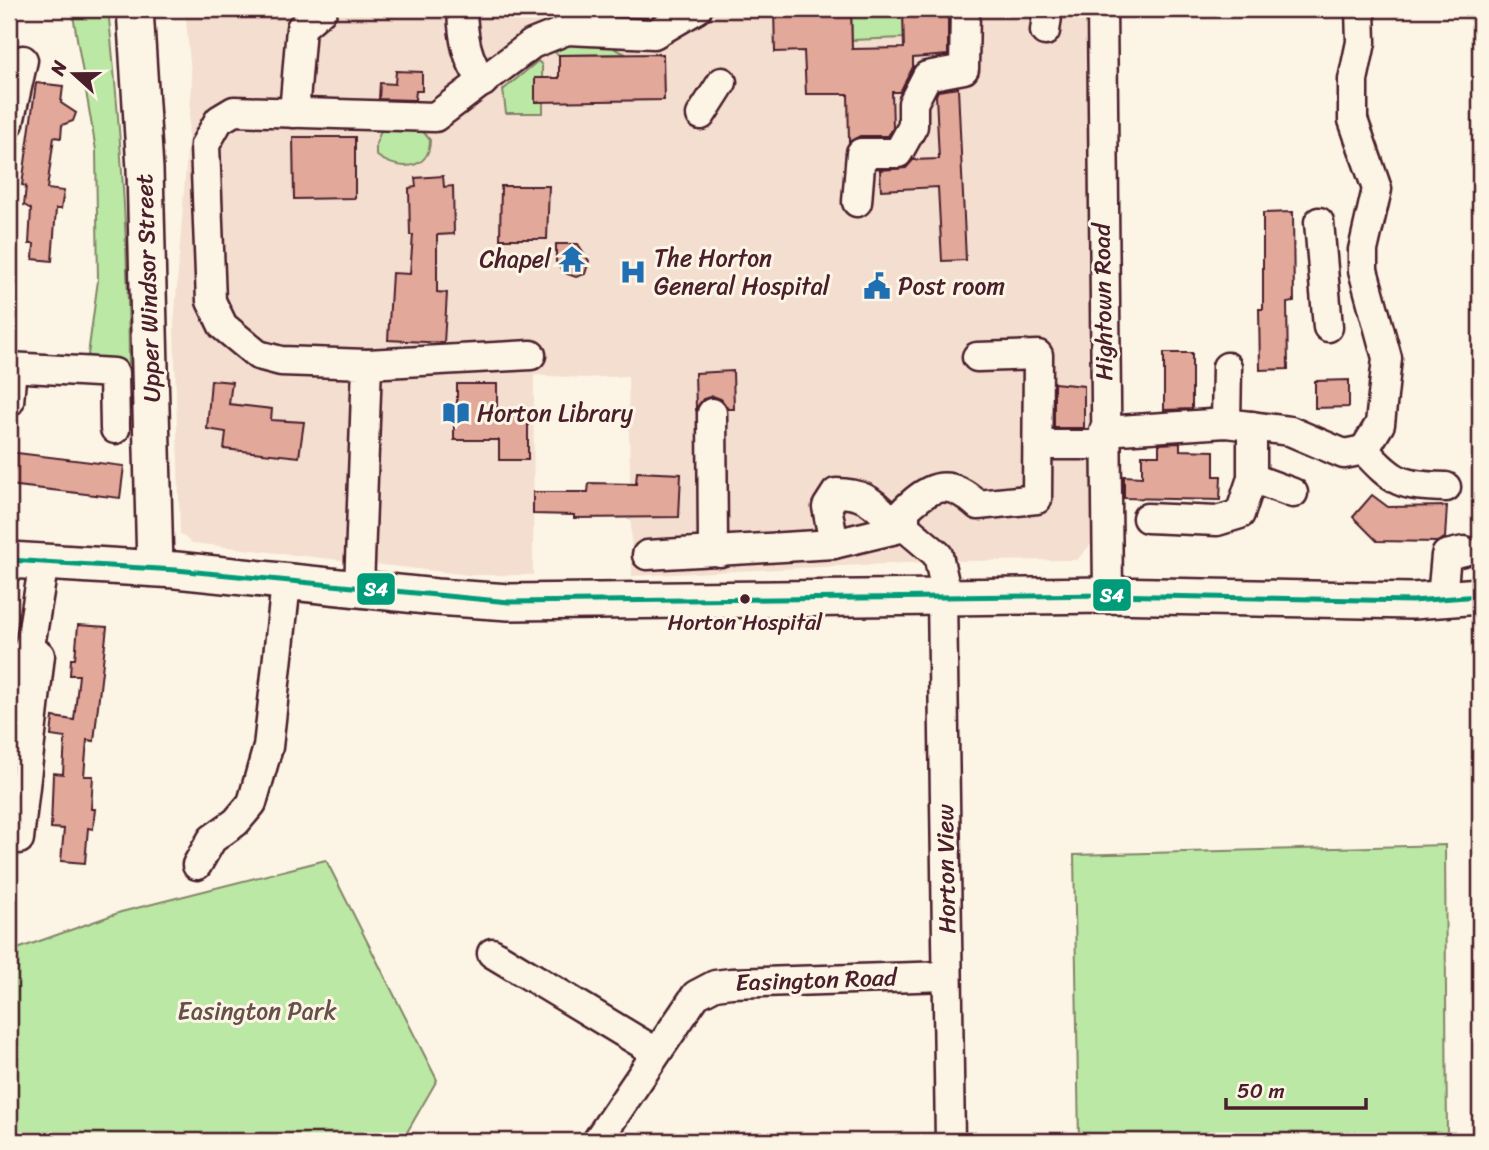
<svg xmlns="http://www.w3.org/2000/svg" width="1489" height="1150" font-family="Sriracha,sans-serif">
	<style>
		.built { fill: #f4decf }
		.green { fill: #bce8a5; stroke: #838468; stroke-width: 2 }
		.building { fill: #e2a99b; stroke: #4a1f2b; stroke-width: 2 }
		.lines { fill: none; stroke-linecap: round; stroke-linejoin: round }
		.minor-casing { stroke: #4a1f2b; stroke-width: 33 }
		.major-casing { stroke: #4a1f2b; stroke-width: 40 }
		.minor { stroke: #fcf5e5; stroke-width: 28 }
		.major { stroke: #fcf5e5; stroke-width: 35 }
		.bus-1-casing { stroke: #fcf5e5; stroke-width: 10 }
		.bus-1 { stroke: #009b79; stroke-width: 5 }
		.bus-dot { fill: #4a1f2b; stroke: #fcf5e5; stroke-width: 2.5 }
		.labels { text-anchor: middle; stroke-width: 6; stroke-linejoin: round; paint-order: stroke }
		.bus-label { font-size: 22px; fill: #4a1f2b; stroke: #fcf5e5 }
		.poi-label { font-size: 24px; fill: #4a1f2b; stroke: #fcf5e5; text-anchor: start }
		.street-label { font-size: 24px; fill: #4a1f2b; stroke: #fcf5e5 }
		.park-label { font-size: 24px; fill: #66514a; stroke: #fcf5e5 }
		.line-badge { stroke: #fcf5e5; stroke-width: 2.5 }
		.badge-label { font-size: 19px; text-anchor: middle; font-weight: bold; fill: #fff }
	</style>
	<rect width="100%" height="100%" fill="#fcf5e5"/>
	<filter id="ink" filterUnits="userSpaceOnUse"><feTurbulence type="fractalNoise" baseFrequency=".0143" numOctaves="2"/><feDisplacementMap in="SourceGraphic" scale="14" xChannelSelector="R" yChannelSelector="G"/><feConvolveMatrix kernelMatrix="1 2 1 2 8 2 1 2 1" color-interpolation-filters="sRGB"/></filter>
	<g filter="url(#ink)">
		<!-- built -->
		<path class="built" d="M185,9H1076L1086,15L1092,543L1077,560L946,561L632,576L628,376L584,378L534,375L533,575H469L192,543L180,534L174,325L192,84Z"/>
		<!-- green -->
		<g class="green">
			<path d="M72,9H108C121,132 129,253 129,377L88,355L98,280L96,150Z"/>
			<path d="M851,9H903L904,38L852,40Z"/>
			<path d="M612,42L615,49L626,54L559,55L553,51L566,44Z"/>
			<path d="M538,61L542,65V78H535V102H543V113H506L503,90Z"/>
			<path d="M382,128L421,129L430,140C430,172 396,171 376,155V144Z"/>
			<path d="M1445,845L1447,1141H1079L1074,855Z"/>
			<path d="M326,860L437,1080L402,1141H9V952L121,912Z"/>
		</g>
		<!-- building -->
		<g class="building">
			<path d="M851,9L852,49L904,48L903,9H948V55L913,58V67L900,92H892L893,128L888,136H860L849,142L848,94H806L804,51L775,52L774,10Z"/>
			<path d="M663,54L664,100L535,102V78H559V55Z"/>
			<path d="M396,71L422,72V91H416L415,100L379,99L380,83L395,84Z"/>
			<path d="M36,83L63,86L61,103L76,113L73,121L62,125L61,138L54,137L47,189L64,191L61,209H56L52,261L33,259L34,244H29L31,209L24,205L26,186L22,185Z"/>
			<path d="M958,88L966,260L942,261L938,187L881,190L880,170L906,168L913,160L939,159L936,95L938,91Z"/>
			<path d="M293,137H355V198L294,199Z"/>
			<path d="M443,176L444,187L453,186L454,234L437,235V292L447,293L444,343L388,340L392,273L410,274L413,235H410L409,188L416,187L415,178Z"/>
			<path d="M501,186H549L547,239H500Z"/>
			<path d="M1293,212L1294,302L1287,303L1288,369L1260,370L1259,309H1263V213Z"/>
			<path d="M556,244H578L589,261L585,274L576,277L567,274L556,262Z"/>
			<path d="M1164,353H1192V409L1164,410Z"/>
			<path d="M733,371L734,409H728L721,399L713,396L703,399L696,409L695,373Z"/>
			<path d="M211,380L232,382L229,404L272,409L271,420L304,422L299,457L224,449L226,432L207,429Z"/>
			<path d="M1349,380V407L1315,408V381Z"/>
			<path d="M1054,383L1084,386V428H1054Z"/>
			<path d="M457,384H497V412H528V460H499V440H454V419L446,418L447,404H457Z"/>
			<path d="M1180,443V450L1214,451V476H1221L1220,500L1124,498V476L1142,477V455H1159V444Z"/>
			<path d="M9,452L124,466L120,498L9,485Z"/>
			<path d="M637,472L681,474L679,517L574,518V515L533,514V492H588L589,483L636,484Z"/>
			<path d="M1372,495L1388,507L1447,506L1445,538L1437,542L1377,541L1353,517Z"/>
			<path d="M78,625L107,627L94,741L87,740L84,776H93L91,809H95L93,829L88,828L85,863L61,861L64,829L51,828L53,773L63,774L65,738L51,736L53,717L74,720L79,675H70L71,659H75Z"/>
		</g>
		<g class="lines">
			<defs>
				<g id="minor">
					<path d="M462,9C463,38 466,58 483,82"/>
					<path d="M1102,9L1108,595"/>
					<path d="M1360,9L1361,42L1353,80V120L1377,189L1363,250V270L1387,358L1380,424L1364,450"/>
					<path d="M1045,31L1048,9"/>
					<path d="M294,113L301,28L323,9"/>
					<path d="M701,115L722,82"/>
					<path d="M9,123L23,60"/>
					<path d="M857,202L861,153H898L913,126V103L927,76L964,69L965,9"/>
					<path d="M1319,222L1328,327"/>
					<path d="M367,364L531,355"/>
					<path d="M9,367L114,373L115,429"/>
					<path d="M9,402L12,367"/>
					<path d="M712,413L713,544L720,552"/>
					<path d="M1226,423L1227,367"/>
					<path d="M1104,431L1226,423L1290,431L1344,454L1364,450"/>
					<path d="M1039,445H1105"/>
					<path d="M1364,450C1394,483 1401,486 1446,487"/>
					<path d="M1252,478L1293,493"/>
					<path d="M1147,518L1217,521L1240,514L1252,478V426"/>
					<path d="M905,527V510C932,484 949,478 978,505L1037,499L1038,355L977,357"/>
					<path d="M905,527L938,555L947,596"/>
					<path d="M834,544L827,507L836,493C859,493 871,499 887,517L905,515"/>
					<path d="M647,555L834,544L905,527"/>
					<path d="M359,589L367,364L281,361L258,355L223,326L211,301L205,145L219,120L234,111L435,117L532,44L567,30L654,34L697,9"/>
					<path d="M942,596L950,1141"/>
					<path d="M1442,598L1446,555L1464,551"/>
					<path d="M9,715L31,640L44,562"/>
					<path d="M19,839L40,655L27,653"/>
					<path d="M197,865L212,839L236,822L252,803L268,747L286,583"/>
					<path d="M492,953L656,1052"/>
					<path d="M597,1141L696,995L715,985L731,983L947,976"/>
				</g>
				<g id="major">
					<path d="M135,9L145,169L155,568"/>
					<path d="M9,560L176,570L436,597L509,602L1108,595L1412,601L1480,596"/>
				</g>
			</defs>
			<!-- minor casing -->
			<use href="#minor" class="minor-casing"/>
			<!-- major casing -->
			<use href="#major" class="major-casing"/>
			<!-- minor -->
			<use href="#minor" class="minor"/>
			<!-- major -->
			<use href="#major" class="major"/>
			<defs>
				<path id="bus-1" d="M9,560L176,570L509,602L1108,595L1412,601L1480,596"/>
			</defs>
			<!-- bus-1 casing -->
			<use href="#bus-1" class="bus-1-casing"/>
			<!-- bus-1 -->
			<use href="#bus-1" class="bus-1"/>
		</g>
	</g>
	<!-- icons -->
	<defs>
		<symbol id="temple-bare" viewBox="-9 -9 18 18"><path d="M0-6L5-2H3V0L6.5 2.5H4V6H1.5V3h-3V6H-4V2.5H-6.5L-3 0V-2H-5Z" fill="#1f6fb2" stroke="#fcf5e5" stroke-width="2.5" paint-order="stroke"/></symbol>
		<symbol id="hospital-bare" viewBox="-9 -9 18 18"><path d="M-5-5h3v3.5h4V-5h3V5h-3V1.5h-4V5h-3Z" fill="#1f6fb2" stroke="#fcf5e5" stroke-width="2.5" paint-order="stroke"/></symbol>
		<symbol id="civic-bare" viewBox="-9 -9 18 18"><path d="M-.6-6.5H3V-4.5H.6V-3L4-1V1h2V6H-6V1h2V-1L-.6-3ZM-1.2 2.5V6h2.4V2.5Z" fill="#1f6fb2" stroke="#fcf5e5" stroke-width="2.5" paint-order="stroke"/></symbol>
		<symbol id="library-bare" viewBox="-9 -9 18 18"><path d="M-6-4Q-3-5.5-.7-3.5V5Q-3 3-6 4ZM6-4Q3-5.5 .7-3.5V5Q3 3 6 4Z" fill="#1f6fb2" stroke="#fcf5e5" stroke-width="2.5" paint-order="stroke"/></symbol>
	</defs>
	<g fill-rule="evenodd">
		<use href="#temple-bare" x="553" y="240" width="38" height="38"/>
		<use href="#hospital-bare" x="614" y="253" width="38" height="38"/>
		<use href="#civic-bare" x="858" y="267" width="38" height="38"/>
		<use href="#library-bare" x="437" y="394" width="38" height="38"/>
	</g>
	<!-- markers -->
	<circle class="bus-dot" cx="745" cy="599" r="6"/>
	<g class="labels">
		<!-- bus labels -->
		<g class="bus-label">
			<text x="745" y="630">Horton Hospital</text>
		</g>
		<!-- poi labels -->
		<g class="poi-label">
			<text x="654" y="266">The Horton<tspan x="654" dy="28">General Hospital</tspan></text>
			<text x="551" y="267" text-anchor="end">Chapel</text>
			<text x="898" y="294">Post room</text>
			<text x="477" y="421">Horton Library</text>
		</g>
		<!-- street labels -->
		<g class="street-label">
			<text transform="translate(148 288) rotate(-92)" y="8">Upper Windsor Street</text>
			<text transform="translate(1103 302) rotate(-91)" y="8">Hightown Road</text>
			<text transform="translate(946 869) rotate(-91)" y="8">Horton View</text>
			<text transform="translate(816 980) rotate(-2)" y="8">Easington Road</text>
		</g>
		<!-- park labels -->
		<g class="park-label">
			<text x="257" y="1019">Easington Park</text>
		</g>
	</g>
	<g class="line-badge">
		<rect x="356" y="572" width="40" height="34" rx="7" fill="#009b79"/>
		<rect x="1092" y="578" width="40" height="34" rx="7" fill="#009b79"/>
	</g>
	<g class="badge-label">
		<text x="376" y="596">S4</text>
		<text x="1112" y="602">S4</text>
	</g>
	<!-- margin -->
	<rect width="1489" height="1150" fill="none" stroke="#fcf5e5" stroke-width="35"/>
	<rect x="18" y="18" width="1454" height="1115" fill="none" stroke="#4a1f2b" stroke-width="2.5" filter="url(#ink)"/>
	<!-- north arrow -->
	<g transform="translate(74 74) rotate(291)" stroke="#fcf5e5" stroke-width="5" paint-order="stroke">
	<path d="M0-5L12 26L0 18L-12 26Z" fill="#4a1f2b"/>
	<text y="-10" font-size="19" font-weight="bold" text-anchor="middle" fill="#4a1f2b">N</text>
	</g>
	<!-- scale -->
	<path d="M1226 1098v10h140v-10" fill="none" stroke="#4a1f2b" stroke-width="3.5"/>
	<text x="1237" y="1098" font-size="21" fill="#4a1f2b" stroke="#fcf5e5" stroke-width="5" paint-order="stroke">50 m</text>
</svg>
